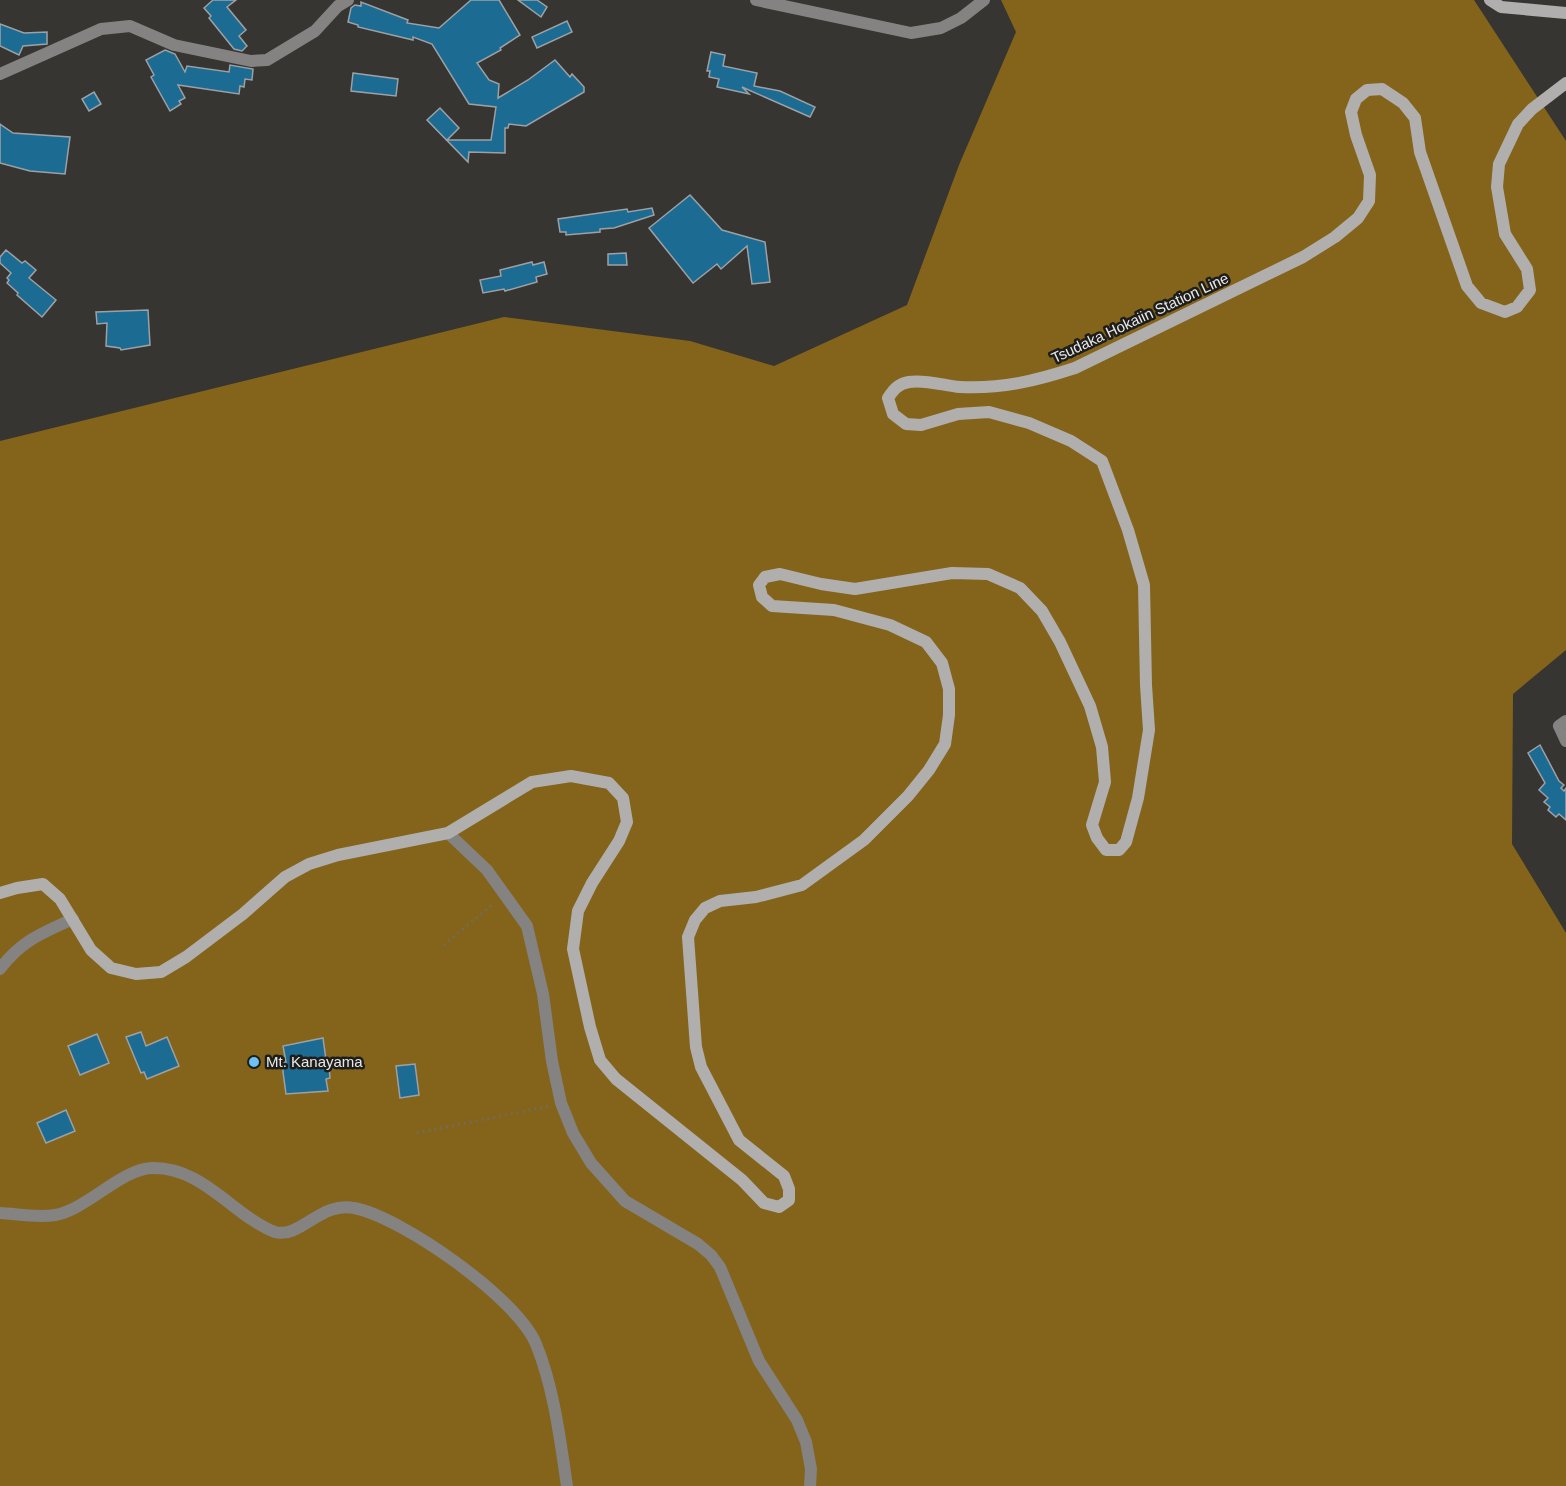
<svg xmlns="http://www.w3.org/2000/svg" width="1566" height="1486" font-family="Helvetica,sans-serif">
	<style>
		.forest { fill: #84641b }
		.building { fill: #1c6b92; stroke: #9ea1a4; stroke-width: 1.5 }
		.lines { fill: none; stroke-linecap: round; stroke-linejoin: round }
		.path { stroke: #6e6d6a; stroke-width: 3; stroke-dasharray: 1.5 4.5; stroke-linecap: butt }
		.street { stroke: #848382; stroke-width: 12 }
		.secondary { stroke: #b1afad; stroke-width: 12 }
		.poi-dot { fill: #6dc2f3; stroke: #1d1d1b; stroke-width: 2 }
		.labels { text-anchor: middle; stroke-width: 5; stroke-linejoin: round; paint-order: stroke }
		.street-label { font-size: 15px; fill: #eae9e7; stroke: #1d1d1b }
		.poi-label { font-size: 15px; fill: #eae9e7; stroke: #1d1d1b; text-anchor: start }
	</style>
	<rect width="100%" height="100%" fill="#363532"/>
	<!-- forest -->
	<path class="forest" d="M1001,0H1474L1566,141V650L1513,694L1512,844L1566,933V1486H0V441L504,317L690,341L774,366L907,305L959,165L1016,32Z"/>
	<!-- building -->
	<g class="building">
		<path d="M213,0H236L227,7L246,30L239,36L247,46L242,51L234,49L209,18L211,16L204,8Z"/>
		<path d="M471,0H499L520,35L500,48L501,50L477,63L489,80L499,84L498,98L528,80L555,60L570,77L572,74L584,87V92L526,126L509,124L508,128H505V153L469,152L468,162L427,120L440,108L459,128L447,140H491L496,107L469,104L432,44L413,37V40L358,27V25L348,22L351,8L355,5L361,6V2L408,20L407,23L439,28Z"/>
		<path d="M518,0H537L547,7L541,17Z"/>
		<path d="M567,21L572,32L537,48L532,37Z"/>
		<path d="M0,24L24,33L47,32V44L23,46L19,55L0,46Z"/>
		<path d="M165,50L175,54L185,72L187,66L229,72L230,65L253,69L252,80L245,79L244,87L240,86L239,94L178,85L185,98L179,101L181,104L170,111L151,77L154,75L146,60Z"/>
		<path d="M711,52L725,55L723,66L757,73L754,86L780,91L815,107L810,117L742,87L749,94L717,87L719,79L709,77L710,71H707Z"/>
		<path d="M353,73L398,79L396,96L351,91Z"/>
		<path d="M94,92L101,104L89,111L82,99Z"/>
		<path d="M0,124L13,133L70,137L65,174L30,171L0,163Z"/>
		<path d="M690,195L722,230L765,242L770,282L752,284L747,246L721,269L717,264L693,283L649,228Z"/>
		<path d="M652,208L654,215L614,228L600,229V232L566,235V232H560L558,219L627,209L628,212Z"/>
		<path d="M6,250L22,263L25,261L36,270L29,278L56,300L42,317L17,295L18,293L7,283L9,280L7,278L11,273L0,263V257Z"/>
		<path d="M626,253L627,265H608V254Z"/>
		<path d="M532,262L533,265L544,262L547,274L536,277L537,282L505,291L504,289L483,293L480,280L501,276L500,270Z"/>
		<path d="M148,310L150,345L121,350L120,348L106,346L107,323L97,324L96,312Z"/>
		<path d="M1540,745L1559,781L1564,785L1561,788L1564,791L1566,788V820L1559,814L1556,817L1548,810L1550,807L1544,802L1548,798L1539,790L1545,783L1528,753Z"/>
		<path d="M141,1032L146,1046L167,1037L179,1066L147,1079L144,1072L141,1073L126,1037Z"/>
		<path d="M97,1034L109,1063L80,1075L68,1046Z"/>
		<path d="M323,1038L327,1067H329L330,1078L326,1079L328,1091L286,1094L283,1072V1062H286L283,1046Z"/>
		<path d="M415,1064L419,1095L400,1098L396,1066Z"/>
		<path d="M66,1110L75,1131L46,1143L37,1123Z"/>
	</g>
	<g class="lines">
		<!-- path -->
		<g class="path">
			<path d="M444,945L494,903"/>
			<path d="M417,1133L550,1106"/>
		</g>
		<!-- street -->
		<g class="street">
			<path d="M756,0L911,33L941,28L961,18L984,0"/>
			<path d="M0,74L101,29L130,26L174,45L251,61L267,60L315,31L338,6L348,0"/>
			<path d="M1566,721L1559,726L1566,741"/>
			<path d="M448,833L487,870L527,926L543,994L552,1061L561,1103L573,1133L591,1163L625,1201L698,1244L711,1255L720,1267L759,1361L797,1420L806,1442L811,1469L810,1486"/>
			<path d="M0,969C21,941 42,933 73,919"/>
			<path d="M0,1213C17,1214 38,1218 55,1215C86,1210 121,1169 152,1168C193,1167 220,1198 251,1219C259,1224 266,1229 275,1232C300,1239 321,1201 354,1208C402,1217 518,1299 536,1344C554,1388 560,1439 567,1486"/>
		</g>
		<!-- secondary -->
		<g class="secondary">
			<path d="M1490,0L1501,7L1566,13"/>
			<path d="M0,893L17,888L43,884L60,899L91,950L111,968L136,974L161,972L186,957L243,914L285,877L309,864L338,855L448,833L532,782L571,776L609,783L623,798L627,822L619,841L592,883L578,911L573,949L590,1027L600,1060L616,1079L742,1180L764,1203L779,1207L789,1200V1189L784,1176L739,1140L701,1067L696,1047L688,937L695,920L705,908L720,901L756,897L802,885L864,840L908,796L929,770L945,744L949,715V689L942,663L926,642L890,625L834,610L772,606L762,597L759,585L765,577L780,574L821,584L855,589L952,573L988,574L1020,588L1042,611L1060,642L1090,706L1102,747L1105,782L1092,825L1097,838L1106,850H1119L1126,842L1138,798L1149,730L1146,685L1144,585L1128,530L1102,461L1071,441L1029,423L989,412L958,414L921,425L906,424L893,414L888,398C894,389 898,384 909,382C925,379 945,386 960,387C1002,389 1035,381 1075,368L1303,257L1335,237L1358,218L1369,201L1370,175L1356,135L1351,112L1356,99L1367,90L1382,89L1403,103L1415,118L1420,152L1467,286L1481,303L1505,312L1517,307L1530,290L1527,269L1505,234L1497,187L1499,164L1518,124L1532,109L1566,83"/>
		</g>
	</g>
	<!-- markers -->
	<circle class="poi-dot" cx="254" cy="1062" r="6"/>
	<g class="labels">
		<!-- street labels -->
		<g class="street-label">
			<text transform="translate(1140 318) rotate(-25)" y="5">Tsudaka Hokaiin Station Line</text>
		</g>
		<!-- poi labels -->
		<g class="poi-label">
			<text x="266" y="1067">Mt. Kanayama</text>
		</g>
	</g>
</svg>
